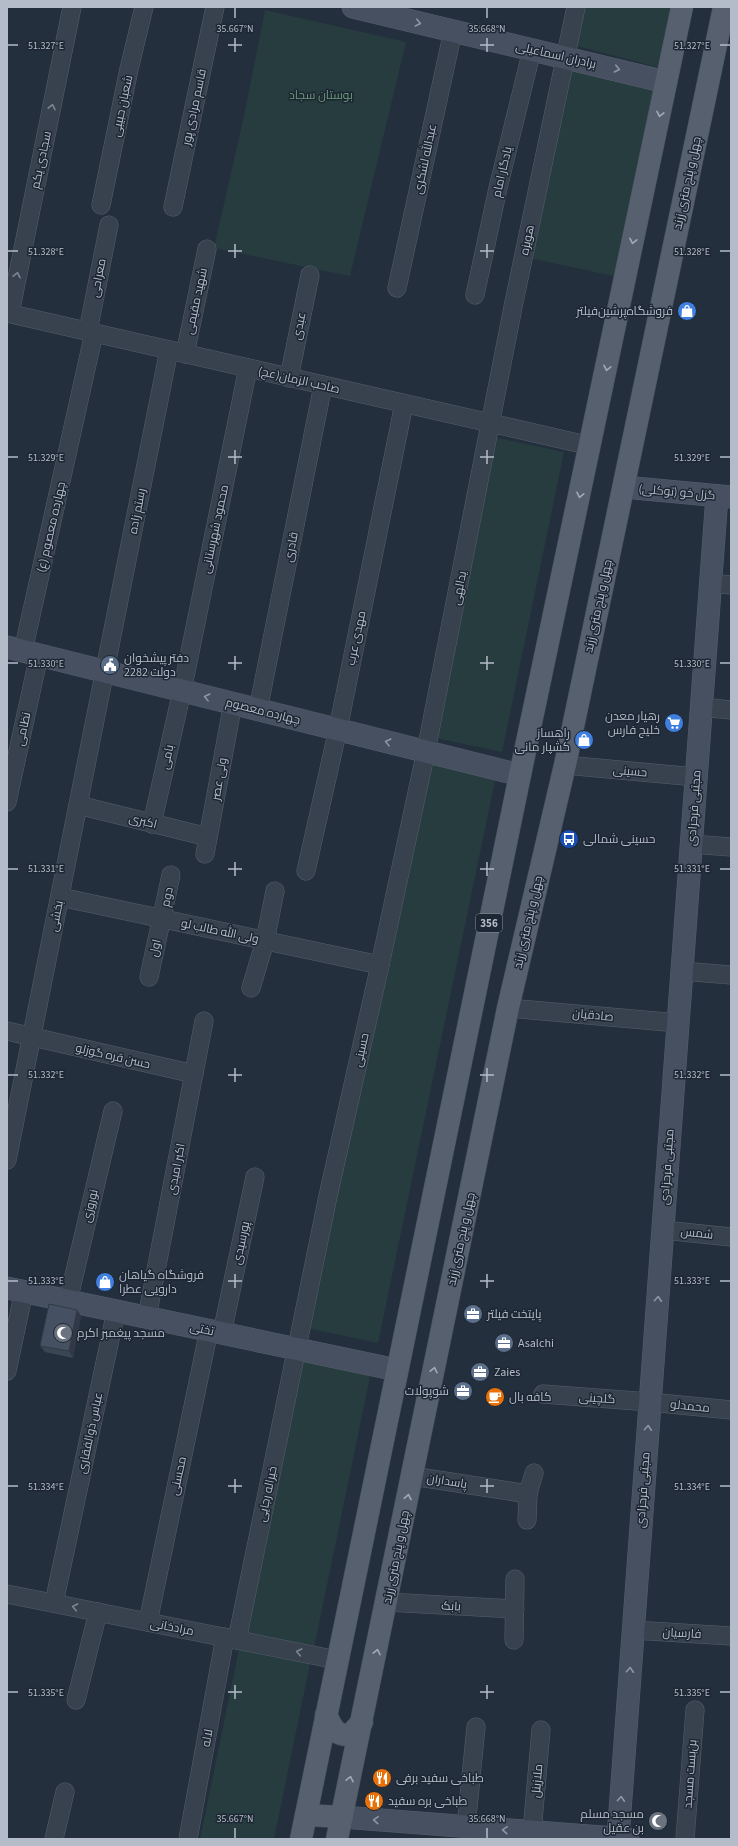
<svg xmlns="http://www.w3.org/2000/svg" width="738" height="1846" font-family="'Source Sans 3',Cairo,sans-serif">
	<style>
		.green { fill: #263c3f }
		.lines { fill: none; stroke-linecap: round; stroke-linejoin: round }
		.street-casing { stroke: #565f6c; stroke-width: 19 }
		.secondary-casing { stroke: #565f6c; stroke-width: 23 }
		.primary-casing { stroke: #414a57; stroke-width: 23 }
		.street { stroke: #38414e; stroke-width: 18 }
		.secondary { stroke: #465061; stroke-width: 22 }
		.primary { stroke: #56606e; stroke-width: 22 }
		.wall { fill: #3b4654 }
		.shaded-wall { fill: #303945 }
		.building { fill: #455162; stroke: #303945 }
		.oneway { stroke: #8e96a5 }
		.oneway2 { stroke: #7c8592 }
		.oneway3 { stroke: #a1aab7 }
		.ticks { fill: none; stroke: #b4bcc9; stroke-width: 1.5 }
		.labels { text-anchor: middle; stroke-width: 3; stroke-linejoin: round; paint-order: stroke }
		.shield { fill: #1d2633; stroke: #878f9c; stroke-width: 1 }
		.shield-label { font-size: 11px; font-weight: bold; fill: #b4bcc9 }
		.street-label { font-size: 12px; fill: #b4bcc9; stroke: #1d2633 }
		.park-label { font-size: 12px; fill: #6b9a76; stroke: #1d2633 }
		.poi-label { font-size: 12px; fill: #b4bcc9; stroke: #1d2633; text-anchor: start }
		.ticks-label { font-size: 10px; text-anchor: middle; fill: #b4bcc9; stroke: #1d2633; stroke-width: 3; stroke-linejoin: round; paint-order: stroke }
	</style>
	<rect width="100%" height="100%" fill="#242f3e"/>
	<!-- green -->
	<g class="green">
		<path d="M585,7H674L661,68L577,46Z"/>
		<path d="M265,10L406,42L350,276L214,248L244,116Z"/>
		<path d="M572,67L655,88L618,277L529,258Z"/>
		<path d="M493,437L564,452L502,752L431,737Z"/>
		<path d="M427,763L497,771L378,1343L307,1328Z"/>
		<path d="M300,1357L371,1372L314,1648L242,1633Z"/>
		<path d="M239,1649L310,1664L274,1839H200Z"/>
	</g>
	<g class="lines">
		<defs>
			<g id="street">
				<path d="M101,205L129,69L144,7"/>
				<path d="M173,207L215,7"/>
				<path d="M397,288L453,31"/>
				<path d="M475,295L498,188L532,50"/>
				<path d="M7,313L591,446"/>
				<path d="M10,313L72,7"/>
				<path d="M88,331L109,225"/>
				<path d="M185,354L207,249"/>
				<path d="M289,378L310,275"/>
				<path d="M710,583L731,585"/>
				<path d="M23,651L94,333"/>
				<path d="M701,707L731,710"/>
				<path d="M258,710L323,385"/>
				<path d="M565,765L696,777"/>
				<path d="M7,802L39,655"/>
				<path d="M78,805L208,837"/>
				<path d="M152,824L182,691L248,368"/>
				<path d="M691,844L731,847"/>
				<path d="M205,854L233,703"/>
				<path d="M306,871L338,729L404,404"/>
				<path d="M60,897L380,965"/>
				<path d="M682,971L731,975"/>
				<path d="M149,977L171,875"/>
				<path d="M251,988L265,941L275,891"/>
				<path d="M508,1008L678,1023"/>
				<path d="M7,1031L194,1074"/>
				<path d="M7,1160L169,350"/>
				<path d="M663,1230L731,1237"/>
				<path d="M68,1301L113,1111"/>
				<path d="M147,1317L204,1021"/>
				<path d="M222,1333L255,1177"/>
				<path d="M7,1371L24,1291"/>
				<path d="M543,1394L650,1402L731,1410"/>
				<path d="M412,1476L528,1494"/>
				<path d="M527,1520L528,1494L534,1473"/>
				<path d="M7,1594L337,1660"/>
				<path d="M387,1602L515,1609"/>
				<path d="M54,1603L116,1311"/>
				<path d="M148,1622L209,1330"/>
				<path d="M633,1630L731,1636"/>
				<path d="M237,1640L328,1196L380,965L426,751L514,302L576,7"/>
				<path d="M514,1640L515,1579"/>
				<path d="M76,1700L98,1612"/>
				<path d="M466,1827L476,1727"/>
				<path d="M532,1832L541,1730"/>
				<path d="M54,1839L65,1792"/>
				<path d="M188,1839L225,1637"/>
				<path d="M685,1839L695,1710"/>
			</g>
			<g id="secondary">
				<path d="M353,7L666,82"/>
				<path d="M624,487L731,497"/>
				<path d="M7,647L520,775"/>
				<path d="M7,1288L397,1370"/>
				<path d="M342,1817L628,1839"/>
				<path d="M618,1838L717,496"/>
			</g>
			<g id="primary">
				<path d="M326,1715C332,1727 335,1736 350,1735L362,1722"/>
				<path d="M306,1815L342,1817"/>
				<path d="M301,1839L520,775L682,7"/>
				<path d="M337,1839L508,1008L565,765L724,7"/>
			</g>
		</defs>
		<!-- street casing -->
		<use href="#street" class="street-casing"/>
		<!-- secondary casing -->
		<use href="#secondary" class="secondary-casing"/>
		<!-- primary casing -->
		<use href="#primary" class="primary-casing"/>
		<!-- street -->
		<use href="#street" class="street"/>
		<!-- secondary -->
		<use href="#secondary" class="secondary"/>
		<!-- primary -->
		<use href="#primary" class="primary"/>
	</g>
	<!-- wall -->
	<path class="wall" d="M77,1310L81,1316L73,1358L45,1352L40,1346Z"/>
	<!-- shaded-wall -->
	<path class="shaded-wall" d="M77,1310L81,1316L73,1358L69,1351Z"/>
	<!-- building -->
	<path class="building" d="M49,1304L77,1310L69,1351L40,1346Z"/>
	<!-- one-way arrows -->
	<defs><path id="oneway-chevron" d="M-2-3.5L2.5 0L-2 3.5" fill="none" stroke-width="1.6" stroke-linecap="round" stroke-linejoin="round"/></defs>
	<g class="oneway">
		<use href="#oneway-chevron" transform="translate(418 23) rotate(13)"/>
		<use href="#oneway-chevron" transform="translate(617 69) rotate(13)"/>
		<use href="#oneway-chevron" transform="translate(207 697) rotate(-166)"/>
		<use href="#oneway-chevron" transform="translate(388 742) rotate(-166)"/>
		<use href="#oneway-chevron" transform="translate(658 1299) rotate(-86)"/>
		<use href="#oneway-chevron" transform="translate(648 1428) rotate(-86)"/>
		<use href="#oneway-chevron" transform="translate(630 1670) rotate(-86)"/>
		<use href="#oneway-chevron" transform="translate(621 1799) rotate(-86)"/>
		<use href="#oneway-chevron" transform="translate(376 1820) rotate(-176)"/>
		<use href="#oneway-chevron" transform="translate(505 1830) rotate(-176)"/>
	</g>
	<g class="oneway2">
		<use href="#oneway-chevron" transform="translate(52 107) rotate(-78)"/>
		<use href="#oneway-chevron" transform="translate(17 275) rotate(-78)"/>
		<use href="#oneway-chevron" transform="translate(75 1607) rotate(-169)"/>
		<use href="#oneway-chevron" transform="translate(299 1652) rotate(-169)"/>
	</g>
	<g class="oneway3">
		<use href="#oneway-chevron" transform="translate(660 114) rotate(102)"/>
		<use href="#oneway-chevron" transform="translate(633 241) rotate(102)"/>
		<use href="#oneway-chevron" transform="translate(607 368) rotate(102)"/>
		<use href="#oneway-chevron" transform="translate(580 495) rotate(102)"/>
		<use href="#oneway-chevron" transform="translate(434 1370) rotate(-78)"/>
		<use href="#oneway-chevron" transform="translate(408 1497) rotate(-79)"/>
		<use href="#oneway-chevron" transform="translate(377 1652) rotate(-78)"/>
		<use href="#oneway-chevron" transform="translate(350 1779) rotate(-78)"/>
	</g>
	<!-- ticks -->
	<path class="ticks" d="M235,8V18M487,8V18M235,38V52M487,38V52M8,45H18M228,45H242M480,45H494M720,45H730M235,244V258M487,244V258M8,251H18M228,251H242M480,251H494M720,251H730M235,450V464M487,450V464M8,457H18M228,457H242M480,457H494M720,457H730M235,656V670M487,656V670M8,663H18M228,663H242M480,663H494M720,663H730M235,862V876M487,862V876M8,869H18M228,869H242M480,869H494M720,869H730M235,1068V1082M487,1068V1082M8,1075H18M228,1075H242M480,1075H494M720,1075H730M235,1274V1288M487,1274V1288M8,1281H18M228,1281H242M480,1281H494M720,1281H730M235,1479V1493M487,1479V1493M8,1486H18M228,1486H242M480,1486H494M720,1486H730M235,1685V1699M487,1685V1699M8,1692H18M228,1692H242M480,1692H494M720,1692H730M235,1828V1838M487,1828V1838"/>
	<!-- icons -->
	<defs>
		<symbol id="shop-disc" viewBox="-11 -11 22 22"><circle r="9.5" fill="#3f7fe0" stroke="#1d2633"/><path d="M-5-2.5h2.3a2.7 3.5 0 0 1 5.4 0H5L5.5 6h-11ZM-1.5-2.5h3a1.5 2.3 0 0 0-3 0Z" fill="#fff"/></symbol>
		<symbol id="civic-disc" viewBox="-11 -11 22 22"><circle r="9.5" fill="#5c6f8a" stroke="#1d2633"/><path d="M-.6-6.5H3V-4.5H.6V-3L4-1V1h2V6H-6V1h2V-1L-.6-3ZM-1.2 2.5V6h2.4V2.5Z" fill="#fff"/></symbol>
		<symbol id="supermarket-disc" viewBox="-11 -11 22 22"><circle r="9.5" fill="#3f7fe0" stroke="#1d2633"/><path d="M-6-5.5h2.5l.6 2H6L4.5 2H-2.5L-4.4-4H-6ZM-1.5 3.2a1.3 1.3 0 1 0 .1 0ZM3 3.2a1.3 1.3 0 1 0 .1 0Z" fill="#fff"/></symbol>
		<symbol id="bus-disc" viewBox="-11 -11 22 22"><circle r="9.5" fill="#1a4fb4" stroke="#1d2633"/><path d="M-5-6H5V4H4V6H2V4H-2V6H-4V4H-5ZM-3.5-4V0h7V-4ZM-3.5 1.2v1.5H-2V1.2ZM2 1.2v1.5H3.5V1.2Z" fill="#fff"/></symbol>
		<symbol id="office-disc" viewBox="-11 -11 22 22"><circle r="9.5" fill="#5c6f8a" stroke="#1d2633"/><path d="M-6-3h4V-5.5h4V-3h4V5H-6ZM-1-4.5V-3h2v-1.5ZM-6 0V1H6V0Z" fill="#fff"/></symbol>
		<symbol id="mosque-disc" viewBox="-11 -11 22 22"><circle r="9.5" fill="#6b7280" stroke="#1d2633"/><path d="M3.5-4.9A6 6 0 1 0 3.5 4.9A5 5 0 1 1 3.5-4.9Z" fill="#fff"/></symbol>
		<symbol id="cafe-disc" viewBox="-11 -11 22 22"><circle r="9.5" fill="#e8710a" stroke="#1d2633"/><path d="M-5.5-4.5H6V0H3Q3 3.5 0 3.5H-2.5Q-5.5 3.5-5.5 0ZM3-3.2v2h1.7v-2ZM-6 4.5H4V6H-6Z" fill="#fff"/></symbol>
		<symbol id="restaurant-disc" viewBox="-11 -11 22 22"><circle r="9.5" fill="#e8710a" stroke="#1d2633"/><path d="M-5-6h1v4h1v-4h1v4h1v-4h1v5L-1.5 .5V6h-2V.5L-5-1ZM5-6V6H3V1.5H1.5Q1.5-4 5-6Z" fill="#fff"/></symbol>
	</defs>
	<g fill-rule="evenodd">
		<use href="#shop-disc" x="676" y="300" width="22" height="22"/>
		<use href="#civic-disc" x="99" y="654" width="22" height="22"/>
		<use href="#supermarket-disc" x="663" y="712" width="22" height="22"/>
		<use href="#shop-disc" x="573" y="729" width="22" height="22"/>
		<use href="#bus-disc" x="558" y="828" width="22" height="22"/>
		<use href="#shop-disc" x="94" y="1271" width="22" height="22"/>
		<use href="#office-disc" x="462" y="1303" width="22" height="22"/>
		<use href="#mosque-disc" x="52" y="1322" width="22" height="22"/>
		<use href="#office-disc" x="493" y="1332" width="22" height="22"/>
		<use href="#office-disc" x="469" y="1361" width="22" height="22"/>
		<use href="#office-disc" x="452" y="1380" width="22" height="22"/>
		<use href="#cafe-disc" x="484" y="1386" width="22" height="22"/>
		<use href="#restaurant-disc" x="371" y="1767" width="22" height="22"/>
		<use href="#restaurant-disc" x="363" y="1790" width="22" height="22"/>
		<use href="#mosque-disc" x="647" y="1810" width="22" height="22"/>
	</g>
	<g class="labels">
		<!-- shield labels -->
		<rect class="shield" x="476" y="914" width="26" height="18" rx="3"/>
		<g class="shield-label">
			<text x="489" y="927">356</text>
		</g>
		<!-- street labels -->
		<g class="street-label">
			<text transform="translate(556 55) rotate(13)" y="4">برادران اسماعیلی</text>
			<text transform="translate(122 106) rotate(-78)" y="4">شعبان حبیبی</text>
			<text transform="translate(194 107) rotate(-78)" y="4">قاسم مرادی پور</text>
			<text transform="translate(425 159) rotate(-78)" y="4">عبدالله لشکری</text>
			<text transform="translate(41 160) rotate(-78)" y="4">سجادی یکم</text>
			<text transform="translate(502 172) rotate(-77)" y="4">یادگار امام</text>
			<text transform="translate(687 183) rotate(-78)" y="4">چهل و پنج متری زرند</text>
			<text transform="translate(527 240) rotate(-78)" y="4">هویزه</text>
			<text transform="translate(98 278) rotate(-79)" y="4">معراحی</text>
			<text transform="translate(196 301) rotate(-78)" y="4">شهید مقیمی</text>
			<text transform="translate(299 326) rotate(-79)" y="4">عبدی</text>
			<text transform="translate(299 380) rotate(13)" y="4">صاحب الزمان(عج)</text>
			<text transform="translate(677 492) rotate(5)" y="4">گزل خو (توکلی)</text>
			<text transform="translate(137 511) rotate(-79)" y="4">رستم زاده</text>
			<text transform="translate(51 527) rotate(-77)" y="4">چهارده معصوم (ع)</text>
			<text transform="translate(215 529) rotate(-78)" y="4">محمود شهرستانی</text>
			<text transform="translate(291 547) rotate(-79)" y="4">قادری</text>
			<text transform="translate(459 588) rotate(-79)" y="4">یدالهی</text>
			<text transform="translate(598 606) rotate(-78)" y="4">چهل و پنج متری زرند</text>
			<text transform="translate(356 638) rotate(-78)" y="4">مهدی عرب</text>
			<text transform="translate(263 711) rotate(14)" y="4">چهارده معصوم</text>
			<text transform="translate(23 729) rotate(-78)" y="4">نظامی</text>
			<text transform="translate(167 757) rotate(-78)" y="4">بامی</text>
			<text transform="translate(630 771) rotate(5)" y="4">حسینی</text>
			<text transform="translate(219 779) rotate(-80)" y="4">ولی عصر</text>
			<text transform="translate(694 808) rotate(-86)" y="4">مجتبی فرحزادی</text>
			<text transform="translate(143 821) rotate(14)" y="4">اکبری</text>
			<text transform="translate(167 897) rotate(-78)" y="4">دوم</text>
			<text transform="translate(56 916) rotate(-79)" y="4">بخشی</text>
			<text transform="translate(528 922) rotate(-77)" y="4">چهل و پنج متری زرند</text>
			<text transform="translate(220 931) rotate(12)" y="4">ولی الله طالب لو</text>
			<text transform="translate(155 948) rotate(-77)" y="4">اول</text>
			<text transform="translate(593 1015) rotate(5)" y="4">صادقیان</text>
			<text transform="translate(361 1050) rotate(-77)" y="4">حسینی</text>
			<text transform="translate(113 1056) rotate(13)" y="4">حسن قره گوزلو</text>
			<text transform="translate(667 1167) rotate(-86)" y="4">مجتبی فرحزادی</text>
			<text transform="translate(176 1169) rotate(-79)" y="4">اکبر امیدی</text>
			<text transform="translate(90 1206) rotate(-77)" y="4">نوروزی</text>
			<text transform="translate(697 1233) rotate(6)" y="4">شمس</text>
			<text transform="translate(461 1239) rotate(-78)" y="4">چهل و پنج متری زرند</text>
			<text transform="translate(241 1243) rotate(-78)" y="4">پورسیدی</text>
			<text transform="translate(202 1329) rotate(12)" y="4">تختی</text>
			<text transform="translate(597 1398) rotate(4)" y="4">گلچینی</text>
			<text transform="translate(690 1406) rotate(6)" y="4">محمدلو</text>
			<text transform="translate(90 1433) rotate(-78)" y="4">عباس ذوالفقاری</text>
			<text transform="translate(178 1476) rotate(-78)" y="4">محسنی</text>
			<text transform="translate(447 1481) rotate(9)" y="4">پاسداران</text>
			<text transform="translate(643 1490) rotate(-86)" y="4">مجتبی فرحزادی</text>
			<text transform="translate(267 1494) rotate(-78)" y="4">خیراله رجایی</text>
			<text transform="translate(396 1557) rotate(-79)" y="4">چهل و پنج متری زرند</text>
			<text transform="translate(451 1606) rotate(3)" y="4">بابک</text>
			<text transform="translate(172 1627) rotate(11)" y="4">مرادخانی</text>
			<text transform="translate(682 1633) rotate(3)" y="4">فارسیان</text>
			<text transform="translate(207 1738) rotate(-80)" y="4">لاله</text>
			<text transform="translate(690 1774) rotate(-86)" y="4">بن‌بست مسجد</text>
			<text transform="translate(537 1781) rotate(-85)" y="4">ملازینل</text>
		</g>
		<!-- park labels -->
		<g class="park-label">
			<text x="321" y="99">بوستان سجاد</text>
		</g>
		<!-- poi labels -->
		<g class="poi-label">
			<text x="673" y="315" text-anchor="end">فروشگاه‌پرشین‌فیلتر</text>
			<text x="124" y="662">دفتر پیشخوان<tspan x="124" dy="14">دولت 2282</tspan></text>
			<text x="660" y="720" text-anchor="end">رهیار معدن<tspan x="660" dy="14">خلیج فارس</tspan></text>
			<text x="570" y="737" text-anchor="end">راهساز<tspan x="570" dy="14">کشپار مانی</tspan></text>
			<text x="583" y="843">حسینی شمالی</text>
			<text x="119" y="1279">فروشگاه گیاهان<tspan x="119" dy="14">دارویی عطرا</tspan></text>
			<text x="487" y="1318">پایتخت فیلتر</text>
			<text x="77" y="1337">مسجد پیغمبر اکرم</text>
			<text x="518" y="1347">Asalchi</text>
			<text x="494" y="1376">Zaies</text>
			<text x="449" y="1395" text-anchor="end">شوپولات</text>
			<text x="509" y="1401">کافه بال</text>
			<text x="396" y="1782">طباخی سفید برفی</text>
			<text x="388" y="1805">طباخی بره سفید</text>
			<text x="644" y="1818" text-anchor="end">مسجد مسلم<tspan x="644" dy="14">بن عقیل</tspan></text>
		</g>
	</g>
	<g class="ticks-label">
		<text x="235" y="32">35.667°N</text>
		<text x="487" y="32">35.668°N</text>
		<text x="692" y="49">51.327°E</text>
		<text x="46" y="49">51.327°E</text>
		<text x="692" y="255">51.328°E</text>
		<text x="46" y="255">51.328°E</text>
		<text x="46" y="461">51.329°E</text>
		<text x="692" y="461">51.329°E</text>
		<text x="692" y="667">51.330°E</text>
		<text x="46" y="667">51.330°E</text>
		<text x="692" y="872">51.331°E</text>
		<text x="46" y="872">51.331°E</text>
		<text x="46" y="1078">51.332°E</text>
		<text x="692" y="1078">51.332°E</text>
		<text x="692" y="1284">51.333°E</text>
		<text x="46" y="1284">51.333°E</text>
		<text x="46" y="1490">51.334°E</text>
		<text x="692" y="1490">51.334°E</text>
		<text x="692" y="1696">51.335°E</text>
		<text x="46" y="1696">51.335°E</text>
		<text x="235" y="1822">35.667°N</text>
		<text x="487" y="1822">35.668°N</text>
	</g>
	<!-- border -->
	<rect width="738" height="1846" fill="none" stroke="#b4bcc9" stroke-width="16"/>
</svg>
